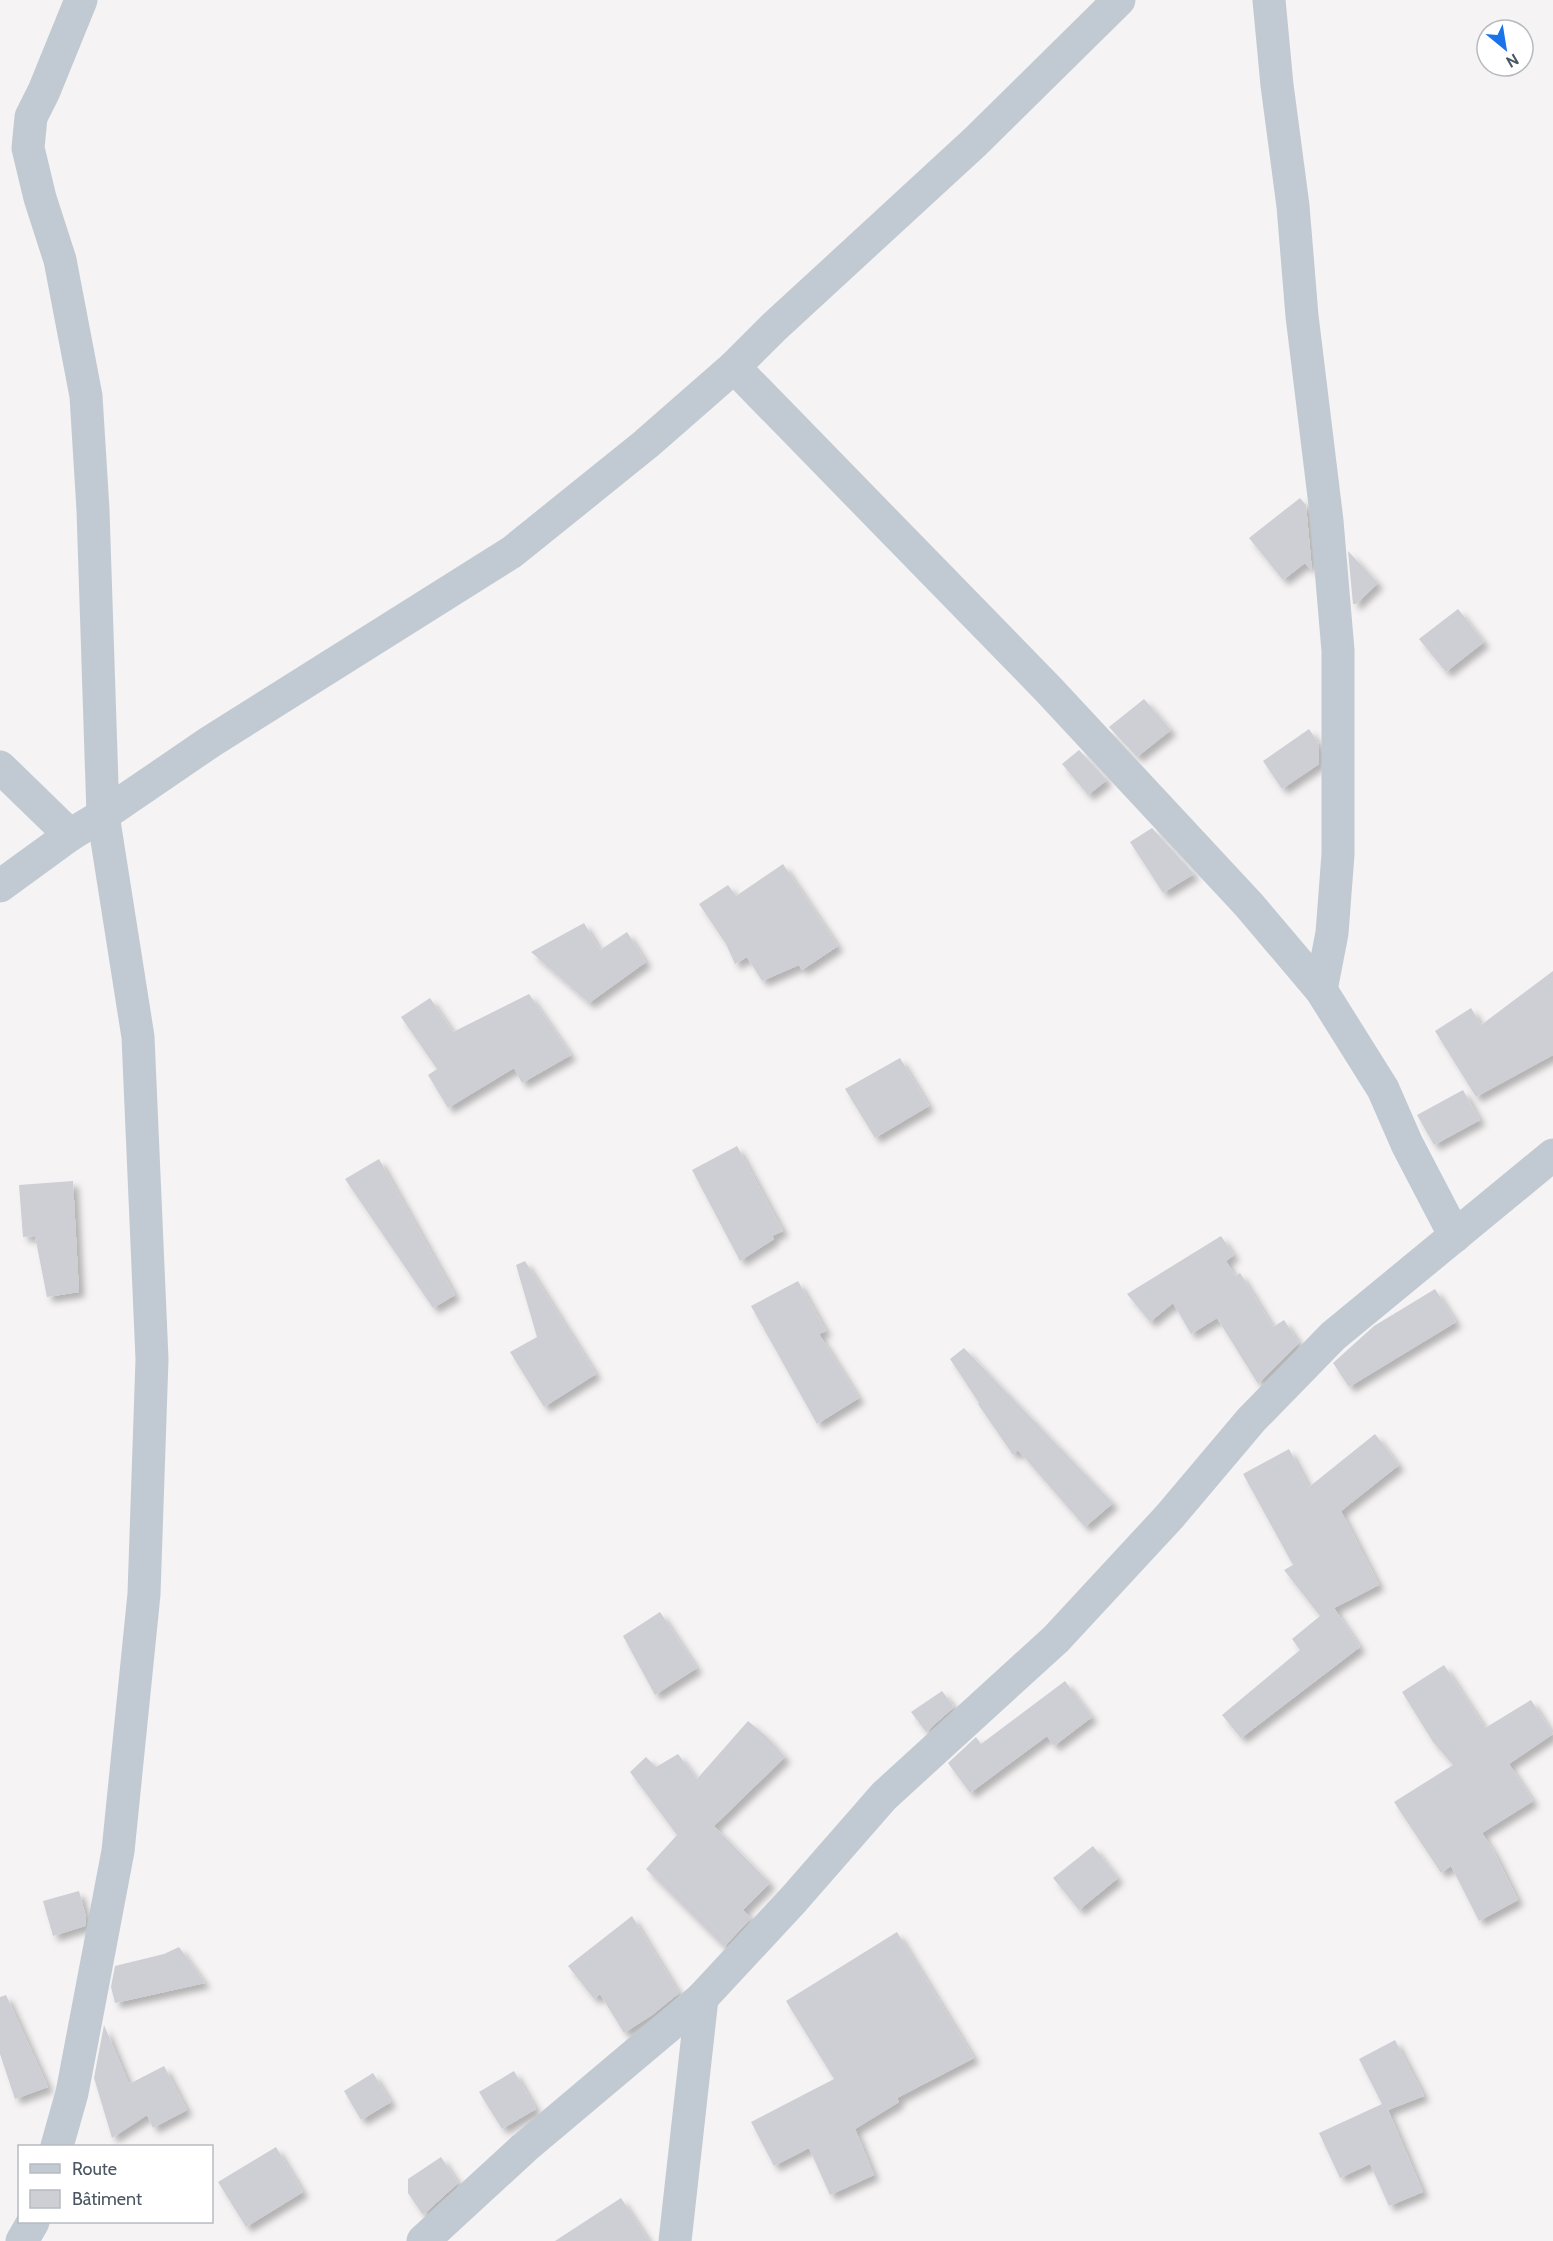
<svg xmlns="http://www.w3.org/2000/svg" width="1553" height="2241" font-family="Cabin,sans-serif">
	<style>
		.building { fill: #cdcfd5; filter: url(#shadow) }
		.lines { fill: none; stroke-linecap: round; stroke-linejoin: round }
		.street { stroke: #c1cad2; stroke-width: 33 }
	</style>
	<defs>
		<filter id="shadow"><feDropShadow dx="5.5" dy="5.5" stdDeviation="3" flood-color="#0004"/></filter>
	</defs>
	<rect width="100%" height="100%" fill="#f5f3f3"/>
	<!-- building -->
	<g class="building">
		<path d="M1300,498L1306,505L1312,571L1305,563L1283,580L1249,538Z"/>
		<path d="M1348,551L1378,583L1356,604H1353Z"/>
		<path d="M1458,609L1484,642L1446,672L1419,639Z"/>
		<path d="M1144,699L1171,730L1137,757L1109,727Z"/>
		<path d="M1309,729L1319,744V764L1282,789L1263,761Z"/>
		<path d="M1079,750L1107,780L1088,795L1062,764Z"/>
		<path d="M1152,828L1194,874L1163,893L1130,842Z"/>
		<path d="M783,864L838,946L802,970L799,965L762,981L747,957L735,964L726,944L699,904L728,885L736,896Z"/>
		<path d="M584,923L600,950L627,932L646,962L589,1003L531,952Z"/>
		<path d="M1553,971V1055L1476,1097L1435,1031L1471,1008L1481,1025Z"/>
		<path d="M529,994L571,1055L522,1083L514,1068L448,1108L428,1075L437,1069L401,1017L430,998L453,1032Z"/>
		<path d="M900,1058L929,1106L875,1138L845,1089Z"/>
		<path d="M1463,1090L1480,1120L1434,1145L1417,1115Z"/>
		<path d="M737,1146L783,1231L772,1236L774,1239L740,1261L692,1170Z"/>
		<path d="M379,1159L455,1295L433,1308L345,1179Z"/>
		<path d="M73,1181L79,1292L47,1297L35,1236L23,1237L19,1185Z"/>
		<path d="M1221,1236L1234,1255L1226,1261L1235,1276L1240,1273L1273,1327L1284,1320L1299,1343L1258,1384L1217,1318L1191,1334L1173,1303L1150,1322L1127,1294Z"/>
		<path d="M525,1261L596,1374L544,1407L510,1352L537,1337L516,1265Z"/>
		<path d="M798,1281L826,1331L819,1334L859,1398L817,1424L751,1306Z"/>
		<path d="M1435,1289L1456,1322L1349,1387L1333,1363L1374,1326Z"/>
		<path d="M964,1348L1113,1503L1085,1527L1018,1450L1013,1455L978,1404L979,1403L950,1359Z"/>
		<path d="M1375,1434L1399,1465L1341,1511L1379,1585L1334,1608L1360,1647L1241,1738L1222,1715L1300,1650L1292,1639L1320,1616L1284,1570L1293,1565L1243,1474L1289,1449L1309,1487Z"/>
		<path d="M660,1612L697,1668L655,1695L623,1636Z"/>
		<path d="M1444,1665L1485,1728L1531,1700L1553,1734L1509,1764L1533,1801L1482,1833L1494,1852L1518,1900L1479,1921L1451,1866L1441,1873L1394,1802L1453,1765L1433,1742L1402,1692Z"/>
		<path d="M1065,1681L1092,1717L1054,1746L1047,1736L970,1793L948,1763L976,1737L981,1744Z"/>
		<path d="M942,1691L954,1707L926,1732L911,1712Z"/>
		<path d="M748,1721L766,1736L785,1757L714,1826L770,1883L743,1910L751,1918L724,1947L646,1869L677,1835L630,1772L646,1757L656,1767L678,1754L697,1779Z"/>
		<path d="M1093,1846L1118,1878L1079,1910L1053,1878Z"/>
		<path d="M79,1891L86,1917L85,1926L53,1936L43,1901Z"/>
		<path d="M632,1916L679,1993L652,2015L624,2033L600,1994L594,1999L568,1966Z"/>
		<path d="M897,1932L974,2058L897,2098L899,2102L855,2129L874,2175L830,2195L809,2148L774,2166L751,2122L834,2079L786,2001Z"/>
		<path d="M179,1947L205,1983L115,2003L111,1987L115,1966L164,1954Z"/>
		<path d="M6,1995L48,2087L15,2099L0,2054V1997Z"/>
		<path d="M104,2025L129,2084L164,2066L187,2110L153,2128L147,2115L112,2138L94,2078Z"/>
		<path d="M1395,2040L1424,2096L1388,2110L1423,2192L1389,2206L1370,2164L1340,2178L1319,2133L1382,2104L1359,2059Z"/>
		<path d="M514,2071L536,2109L502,2129L479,2092Z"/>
		<path d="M373,2073L391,2102L361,2120L344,2091Z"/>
		<path d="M276,2147L303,2192L246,2227L218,2182Z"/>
		<path d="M441,2157L458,2183L423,2215L408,2193V2179Z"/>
		<path d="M621,2198L649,2241H555Z"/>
	</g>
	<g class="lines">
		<!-- street -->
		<g class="street">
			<path d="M1269,0L1277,85L1293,206L1302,316L1327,521L1338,651V854L1332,933L1321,990"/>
			<path d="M734,367L1048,689L1249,905L1321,990L1383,1089L1407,1144L1455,1236"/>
			<path d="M0,767L70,835"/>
			<path d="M0,886L70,835L103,815L210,742L512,552L646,444L734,367L774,327L975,142L1119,0"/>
			<path d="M57,2146L72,2093L118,1851L144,1594L152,1359L138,1037L103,815L93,510L86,396L60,260L40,198L28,148L31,117L44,91L81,0"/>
			<path d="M22,2241L33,2222"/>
			<path d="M423,2241L524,2148L702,1998L794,1899L884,1796L1056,1639L1170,1516L1251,1420L1333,1336L1553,1155"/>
			<path d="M675,2241L702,1998"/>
		</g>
	</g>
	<!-- legend -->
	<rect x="18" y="2145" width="195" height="78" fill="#ffffff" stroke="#b7bbc0" stroke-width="1.5"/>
	<rect x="30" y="2164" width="30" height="9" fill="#c1cad2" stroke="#b7bbc0" stroke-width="1.5"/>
	<text x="72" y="2175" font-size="18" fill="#4a5661">Route</text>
	<rect x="30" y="2190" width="30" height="18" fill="#cdcfd5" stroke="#b7bbc0" stroke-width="1.5"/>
	<text x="72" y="2205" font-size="18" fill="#4a5661">Bâtiment</text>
	<!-- north arrow -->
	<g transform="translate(1505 48) rotate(150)"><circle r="28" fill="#ffffff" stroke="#b7bbc0" stroke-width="1.5"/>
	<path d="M0-4.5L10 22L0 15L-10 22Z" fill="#1a73e8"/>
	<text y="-9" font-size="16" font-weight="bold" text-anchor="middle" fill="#4a5661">N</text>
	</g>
</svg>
